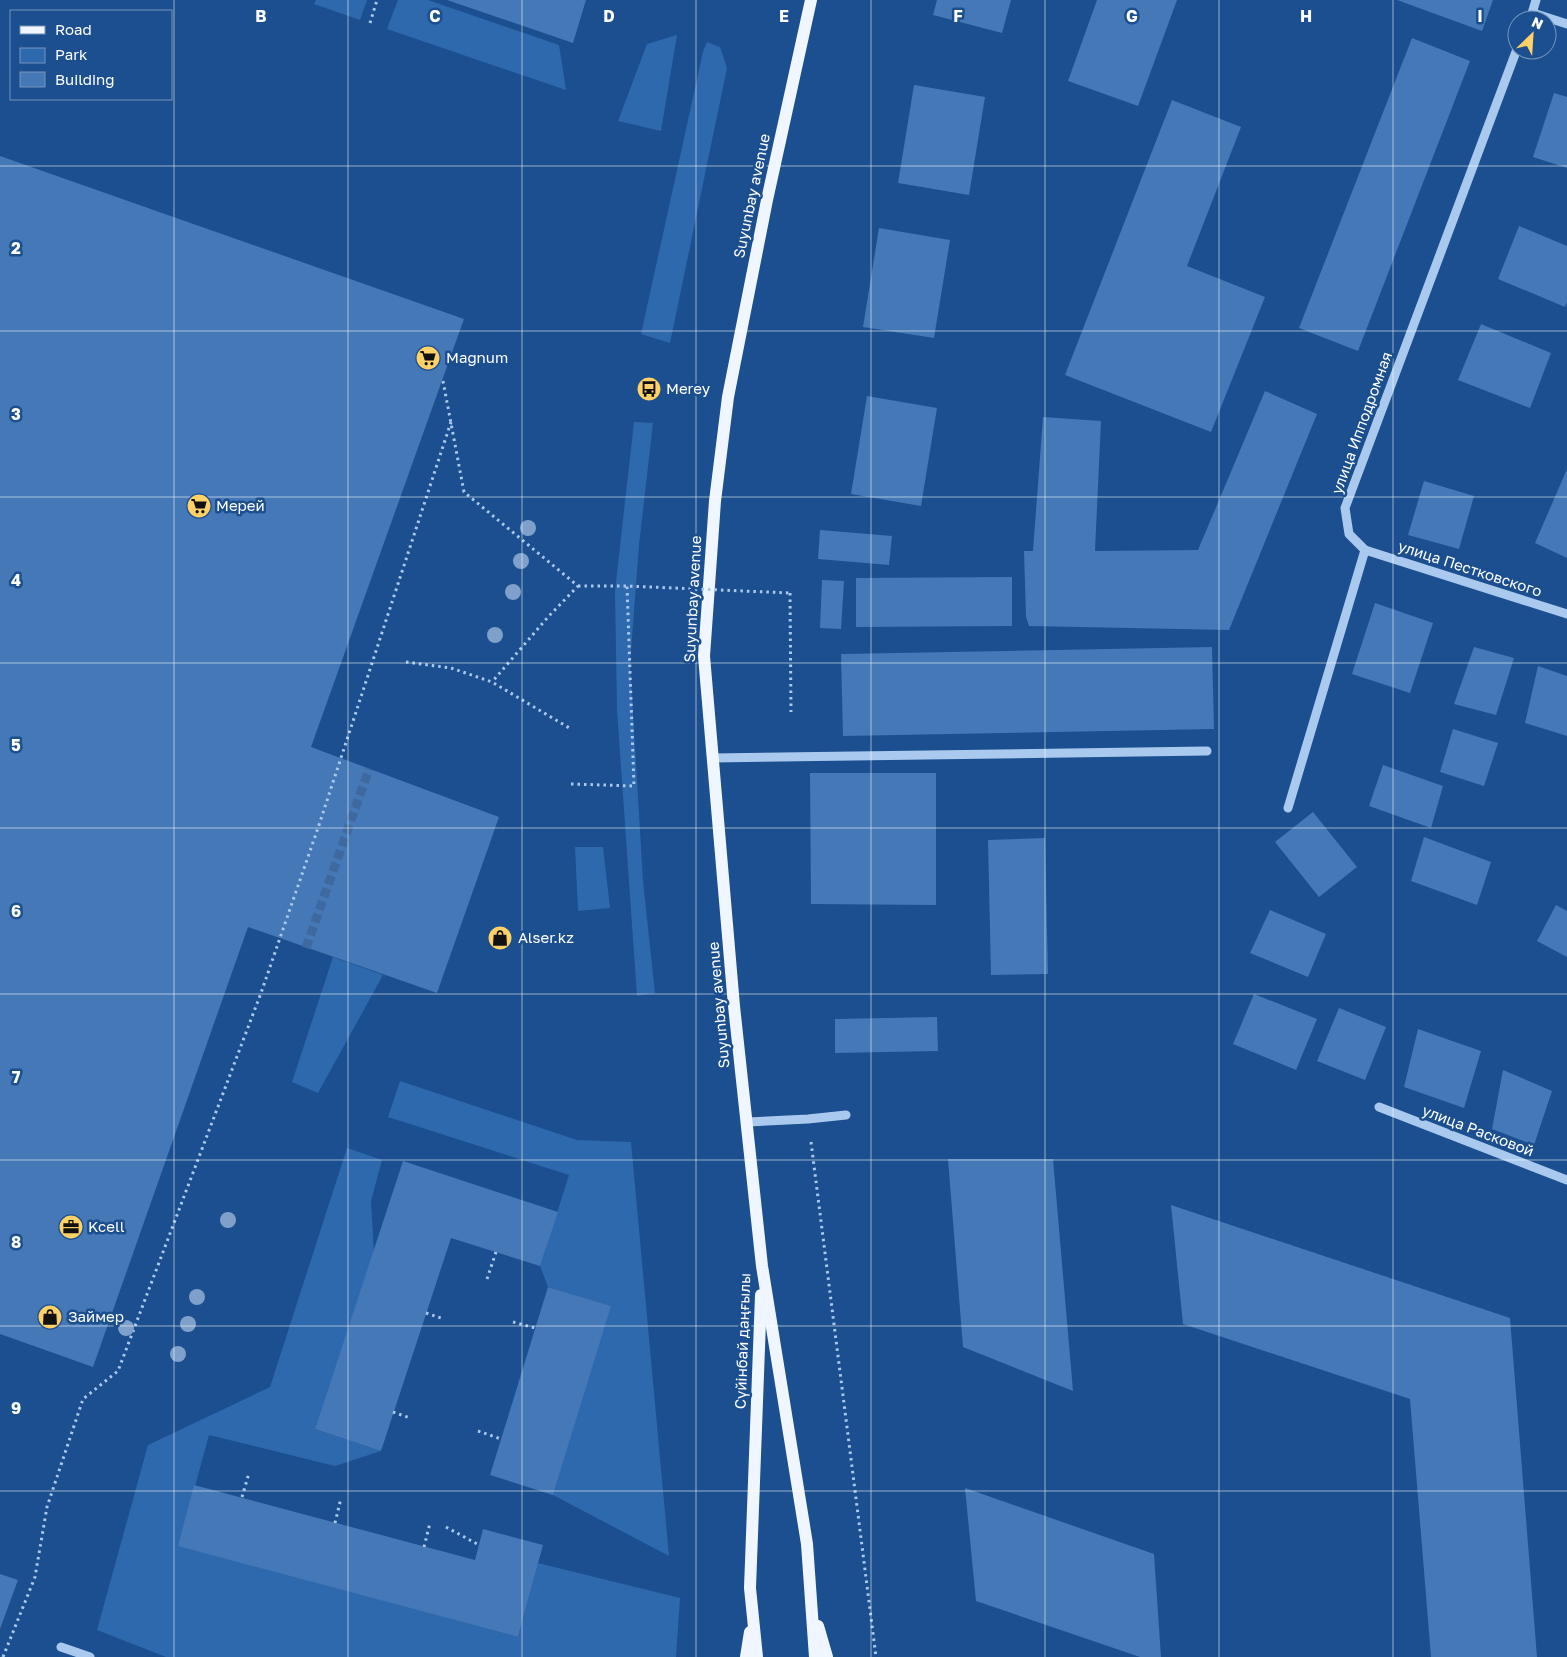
<svg xmlns="http://www.w3.org/2000/svg" width="1567" height="1657" font-family="'Golos Text',sans-serif">
	<style>
		.green { fill: #2e69ad }
		.building { fill: #4478b7 }
		.lines { fill: none; stroke-linecap: round; stroke-linejoin: round }
		.minor-tunnel { stroke: #3d69a0; stroke-width: 9; stroke-dasharray: 9 4.5; stroke-linecap: butt }
		.path { stroke: #a9c9ee; stroke-width: 3; stroke-dasharray: 2.5 4; stroke-linecap: butt }
		.minor { stroke: #a9c9ee; stroke-width: 9 }
		.major { stroke: #f0f6ff; stroke-width: 12 }
		.path-bridge { stroke: #a9c9ee; stroke-width: 3; stroke-dasharray: 2.5 4; stroke-linecap: butt }
		.tree { fill: #7ea0ca }
		.grid { fill: none; stroke: #fff; stroke-width: 1; stroke-opacity: 0.55 }
		.labels { text-anchor: middle; stroke-width: 5; stroke-linejoin: round; paint-order: stroke }
		.street-label { font-size: 15px; fill: #fff; stroke: #1b4f8f }
		.poi-label { font-size: 15px; fill: #fff; stroke: #1b4f8f; text-anchor: start }
		.grid-label { font-size: 16px; text-anchor: middle; font-weight: bold; fill: #fff; stroke: #1b4f8f; stroke-width: 5; stroke-linejoin: round; paint-order: stroke }
	</style>
	<rect width="100%" height="100%" fill="#1b4f8f"/>
	<!-- green -->
	<g class="green">
		<path d="M316,0H367L360,20L314,4Z"/>
		<path d="M398,0H428L559,45L566,90L387,29Z"/>
		<path d="M677,35L661,131L618,121L647,44Z"/>
		<path d="M707,42L720,47L727,68L670,343L641,334L703,52Z"/>
		<path d="M634,422L653,423L639,545L630,664L643,881L655,993L637,996L617,710L615,591Z"/>
		<path d="M575,847H603L610,908L578,911Z"/>
		<path d="M333,957L383,975L318,1093L292,1082Z"/>
		<path d="M400,1081L577,1140L631,1142L669,1556L553,1495L610,1306L548,1287L540,1266L569,1175L388,1117Z"/>
		<path d="M347,1148L382,1160L371,1201L374,1252L315,1429L381,1451L335,1466L209,1435L179,1545L518,1637L538,1563L680,1598L676,1657H166L97,1630L148,1445L270,1387Z"/>
	</g>
	<!-- building -->
	<g class="building">
		<path d="M447,0H586L573,43Z"/>
		<path d="M937,0H1011L1002,33L933,15Z"/>
		<path d="M1097,0H1177L1138,106L1068,81Z"/>
		<path d="M1397,0H1493L1482,31Z"/>
		<path d="M1412,38L1470,61L1358,351L1299,328Z"/>
		<path d="M914,85L985,97L969,195L898,183Z"/>
		<path d="M1554,93L1567,97V168L1533,157Z"/>
		<path d="M1172,100L1241,127L1187,266L1265,297L1211,432L1065,375Z"/>
		<path d="M0,156L464,319L311,747L499,817L437,993L248,927L93,1367L0,1334Z"/>
		<path d="M1519,226L1567,246V302L1565,307L1498,279Z"/>
		<path d="M879,228L950,240L934,338L863,327Z"/>
		<path d="M1481,324L1551,353L1530,408L1458,380Z"/>
		<path d="M1265,391L1317,414L1229,630L1029,626L1026,617L1024,551H1033L1043,417L1101,421L1095,551L1198,550Z"/>
		<path d="M867,396L937,408L921,506L851,494Z"/>
		<path d="M1567,469V558L1535,543Z"/>
		<path d="M1424,481L1474,496L1459,549L1408,535Z"/>
		<path d="M820,530L892,536L889,565L818,559Z"/>
		<path d="M1012,577V626L856,627V578Z"/>
		<path d="M822,580L844,581L841,629L820,628Z"/>
		<path d="M1375,603L1433,623L1410,693L1352,674Z"/>
		<path d="M1212,647L1214,729L843,736L841,654Z"/>
		<path d="M1474,647L1514,658L1496,715L1454,704Z"/>
		<path d="M1538,666L1567,676V736L1525,723Z"/>
		<path d="M1453,729L1498,743L1484,786L1440,772Z"/>
		<path d="M1383,765L1443,786L1431,828L1369,806Z"/>
		<path d="M810,773H936V905L811,904Z"/>
		<path d="M1313,812L1357,867L1319,897L1275,842Z"/>
		<path d="M1424,837L1491,862L1477,905L1411,881Z"/>
		<path d="M1045,838L1048,974L991,975L988,840Z"/>
		<path d="M1556,905L1567,911V957L1537,941Z"/>
		<path d="M1270,910L1326,934L1308,977L1250,953Z"/>
		<path d="M1254,994L1317,1019L1296,1070L1233,1044Z"/>
		<path d="M1339,1008L1386,1027L1365,1080L1317,1061Z"/>
		<path d="M937,1017L938,1051L835,1053V1019Z"/>
		<path d="M1418,1029L1481,1051L1464,1108L1404,1087Z"/>
		<path d="M1503,1070L1552,1091L1534,1145L1492,1129Z"/>
		<path d="M948,1159H1053L1073,1391L963,1347Z"/>
		<path d="M403,1161L558,1212L540,1266L451,1238L381,1451L315,1429Z"/>
		<path d="M1171,1205L1510,1318L1537,1657H1431L1410,1399L1183,1324Z"/>
		<path d="M548,1287L611,1306L553,1495L490,1475Z"/>
		<path d="M194,1485L475,1560L483,1529L543,1545L518,1637L178,1546Z"/>
		<path d="M965,1488L1154,1554L1161,1657H1140L976,1601Z"/>
		<path d="M0,1574L18,1580L0,1629Z"/>
	</g>
	<g class="lines">
		<!-- minor-tunnel -->
		<path class="minor-tunnel" d="M306,948L369,769"/>
		<!-- path -->
		<g class="path">
			<path d="M370,23L377,0"/>
			<path d="M443,381L464,492L578,586L548,617L492,682"/>
			<path d="M790,593L791,712"/>
			<path d="M406,662L451,668L492,682L571,729"/>
			<path d="M571,784L634,786L627,586"/>
			<path d="M811,1142L876,1657"/>
			<path d="M487,1279L496,1252"/>
			<path d="M426,1313L441,1318"/>
			<path d="M513,1322L535,1328"/>
			<path d="M393,1412L410,1418"/>
			<path d="M478,1431L501,1439"/>
			<path d="M242,1497L249,1473"/>
			<path d="M335,1523L341,1498"/>
			<path d="M446,1527L479,1545"/>
			<path d="M424,1547L430,1523"/>
			<path d="M3,1657L35,1577L47,1507L83,1399L118,1371L261,993L319,825L451,422"/>
		</g>
		<!-- minor -->
		<g class="minor">
			<path d="M1533,13L1567,24"/>
			<path d="M1530,20L1536,0"/>
			<path d="M1365,550L1567,614"/>
			<path d="M712,758L1207,751"/>
			<path d="M1288,808L1365,550L1349,534L1345,508L1517,49"/>
			<path d="M1379,1107L1567,1180"/>
			<path d="M747,1122L808,1119L846,1115"/>
			<path d="M61,1647L90,1657"/>
		</g>
		<!-- major -->
		<g class="major">
			<path d="M811,0L767,200L728,397L715,501L704,656L734,1006L762,1266L807,1544L815,1657"/>
			<path d="M818,1626L827,1657"/>
			<path d="M746,1657L750,1632"/>
			<path d="M757,1657L750,1588L761,1295"/>
		</g>
		<!-- path-bridge -->
		<path class="path-bridge" d="M578,586H627L790,593"/>
	</g>
	<!-- trees -->
	<g class="tree">
		<circle cx="528" cy="528" r="8"/>
		<circle cx="521" cy="561" r="8"/>
		<circle cx="513" cy="592" r="8"/>
		<circle cx="495" cy="635" r="8"/>
		<circle cx="228" cy="1220" r="8"/>
		<circle cx="197" cy="1297" r="8"/>
		<circle cx="188" cy="1324" r="8"/>
		<circle cx="126" cy="1328" r="8"/>
		<circle cx="178" cy="1354" r="8"/>
	</g>
	<!-- grid -->
	<path class="grid" d="M174,0V1657M348,0V1657M522,0V1657M696,0V1657M871,0V1657M1045,0V1657M1219,0V1657M1393,0V1657M0,166H1567M0,331H1567M0,497H1567M0,663H1567M0,828H1567M0,994H1567M0,1160H1567M0,1326H1567M0,1491H1567"/>
	<!-- icons -->
	<defs>
		<symbol id="supermarket-disc" viewBox="-11 -11 22 22"><circle r="9.5" fill="#ffd166" stroke="#1b4f8f"/><path d="M-6-5.5h2.5l.6 2H6L4.5 2H-2.5L-4.4-4H-6ZM-1.5 3.2a1.3 1.3 0 1 0 .1 0ZM3 3.2a1.3 1.3 0 1 0 .1 0Z" fill="#111"/></symbol>
		<symbol id="bus-disc" viewBox="-11 -11 22 22"><circle r="9.5" fill="#ffd166" stroke="#1b4f8f"/><path d="M-5-6H5V4H4V6H2V4H-2V6H-4V4H-5ZM-3.5-4V0h7V-4ZM-3.5 1.2v1.5H-2V1.2ZM2 1.2v1.5H3.5V1.2Z" fill="#111"/></symbol>
		<symbol id="shop-disc" viewBox="-11 -11 22 22"><circle r="9.5" fill="#ffd166" stroke="#1b4f8f"/><path d="M-5-2.5h2.3a2.7 3.5 0 0 1 5.4 0H5L5.5 6h-11ZM-1.5-2.5h3a1.5 2.3 0 0 0-3 0Z" fill="#111"/></symbol>
		<symbol id="office-disc" viewBox="-11 -11 22 22"><circle r="9.5" fill="#ffd166" stroke="#1b4f8f"/><path d="M-6-3h4V-5.5h4V-3h4V5H-6ZM-1-4.5V-3h2v-1.5ZM-6 0V1H6V0Z" fill="#111"/></symbol>
	</defs>
	<g fill-rule="evenodd">
		<use href="#supermarket-disc" x="414" y="344" width="28" height="28"/>
		<use href="#bus-disc" x="635" y="375" width="28" height="28"/>
		<use href="#supermarket-disc" x="185" y="492" width="28" height="28"/>
		<use href="#shop-disc" x="486" y="924" width="28" height="28"/>
		<use href="#office-disc" x="57" y="1213" width="28" height="28"/>
		<use href="#shop-disc" x="36" y="1303" width="28" height="28"/>
	</g>
	<g class="labels">
		<!-- street labels -->
		<g class="street-label">
			<text transform="translate(752 196) rotate(-78)" y="5">Suyunbay avenue</text>
			<text transform="translate(1362 423) rotate(-70)" y="5">улица Ипподромная</text>
			<text transform="translate(1470 569) rotate(18)" y="5">улица Пестковского</text>
			<text transform="translate(693 599) rotate(-87)" y="5">Suyunbay avenue</text>
			<text transform="translate(719 1005) rotate(-95)" y="5">Suyunbay avenue</text>
			<text transform="translate(1478 1131) rotate(21)" y="5">улица Расковой</text>
			<text transform="translate(743 1341) rotate(-88)" y="5">Сүйінбай даңғылы</text>
		</g>
		<!-- poi labels -->
		<g class="poi-label">
			<text x="446" y="363">Magnum</text>
			<text x="666" y="394">Merey</text>
			<text x="216" y="511">Мерей</text>
			<text x="518" y="943">Alser.kz</text>
			<text x="88" y="1232">Kcell</text>
			<text x="68" y="1322">Займер</text>
		</g>
	</g>
	<g class="grid-label">
		<text x="261" y="22">B</text>
		<text x="435" y="22">C</text>
		<text x="609" y="22">D</text>
		<text x="784" y="22">E</text>
		<text x="958" y="22">F</text>
		<text x="1132" y="22">G</text>
		<text x="1306" y="22">H</text>
		<text x="1480" y="22">I</text>
		<text x="16" y="254">2</text>
		<text x="16" y="420">3</text>
		<text x="16" y="586">4</text>
		<text x="16" y="751">5</text>
		<text x="16" y="917">6</text>
		<text x="16" y="1083">7</text>
		<text x="16" y="1248">8</text>
		<text x="16" y="1414">9</text>
	</g>
	<!-- legend -->
	<rect x="10" y="10" width="162" height="90" fill="#1b4f8f" stroke="#7695bc"/>
	<rect x="20" y="26" width="25" height="8" fill="#f0f6ff" stroke="#7695bc"/>
	<text x="55" y="35" font-size="15" fill="#ffffff">Road</text>
	<rect x="20" y="48" width="25" height="15" fill="#2e69ad" stroke="#7695bc"/>
	<text x="55" y="60" font-size="15" fill="#ffffff">Park</text>
	<rect x="20" y="72" width="25" height="15" fill="#4478b7" stroke="#7695bc"/>
	<text x="55" y="85" font-size="15" fill="#ffffff">Building</text>
	<!-- north arrow -->
	<g transform="translate(1532 35) rotate(25)"><circle r="24" fill="#1b4f8f" stroke="#7695bc"/>
	<path d="M0-4L9 19L0 12L-9 19Z" fill="#ffd166"/>
	<text y="-8" font-size="14" font-weight="bold" text-anchor="middle" fill="#ffffff">N</text>
	</g>
</svg>
